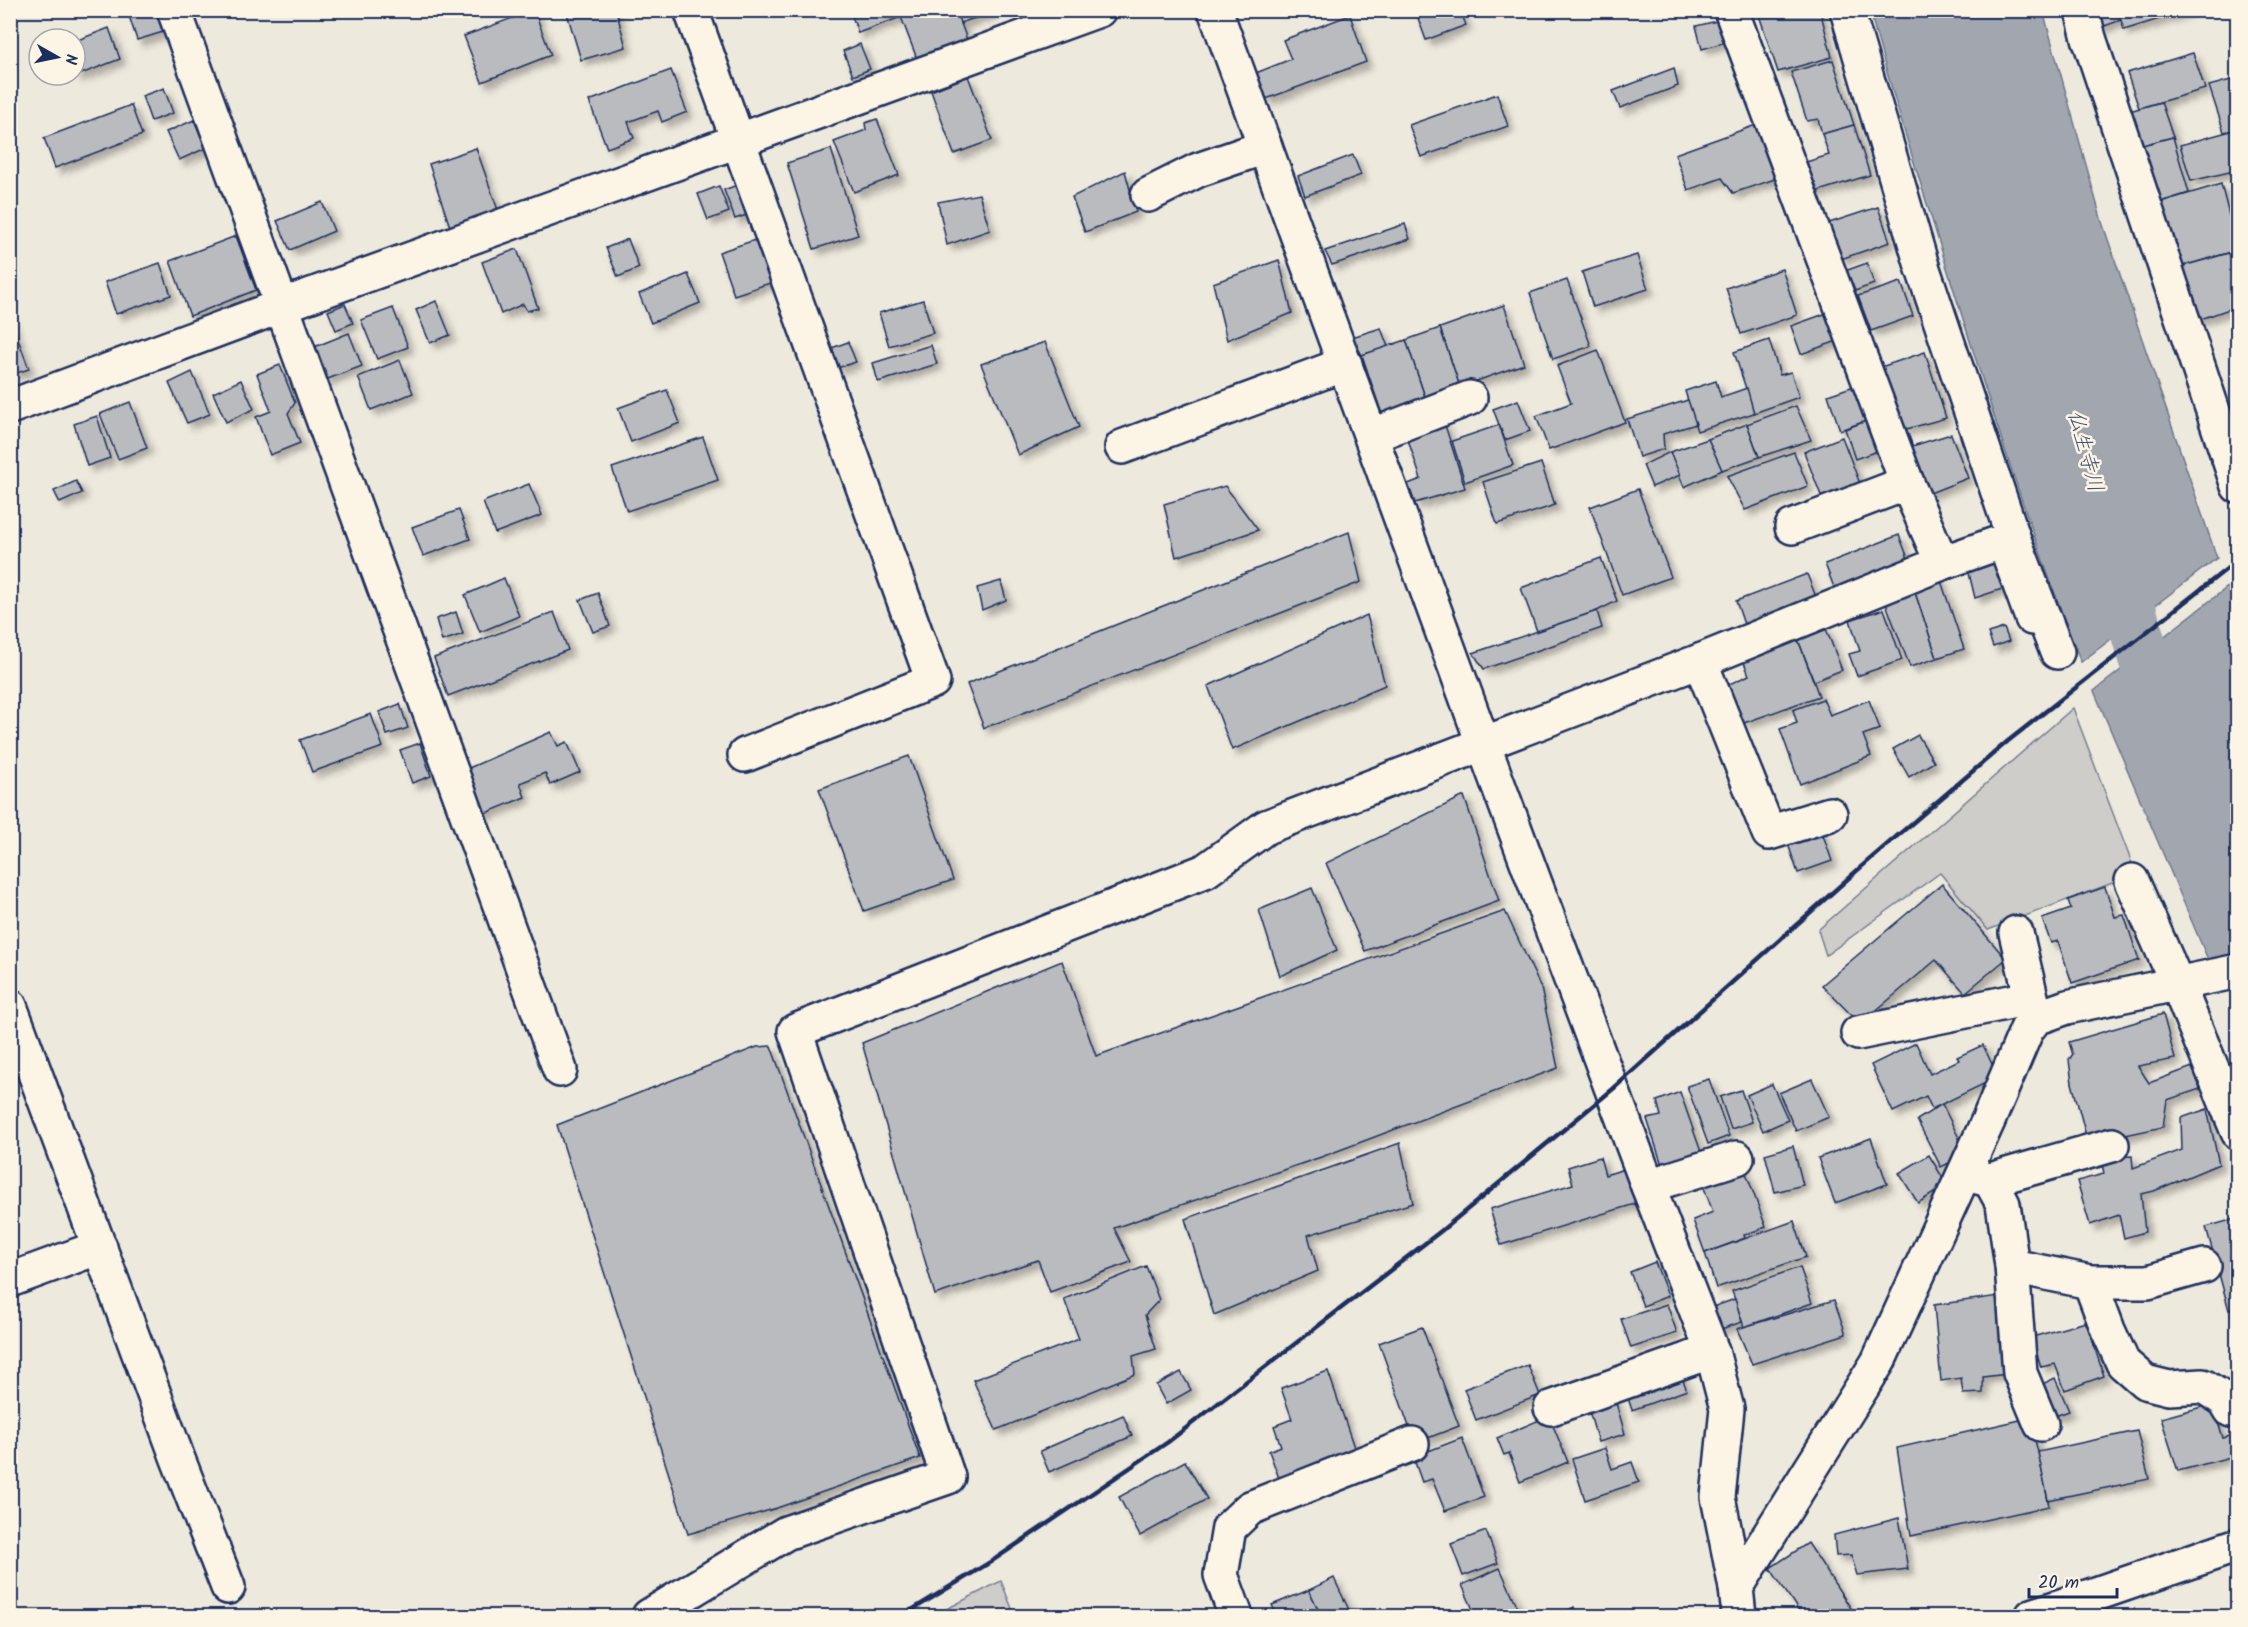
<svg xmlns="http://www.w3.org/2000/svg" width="2248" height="1627" font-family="Kalam,'Klee One',sans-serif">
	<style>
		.green { fill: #cfcdca; stroke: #757e94; stroke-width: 1.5 }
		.water { fill: #a2a7af; stroke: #6c778f; stroke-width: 1.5 }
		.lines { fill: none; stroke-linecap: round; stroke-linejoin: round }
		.river { stroke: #a2a7af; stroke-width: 52 }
		.building { fill: #babbbe; stroke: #1b2f5e; stroke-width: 1.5; filter: url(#shadow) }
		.minor-casing { stroke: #1b2f5e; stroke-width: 38 }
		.minor { stroke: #fcf5e5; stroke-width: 33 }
		.rail { stroke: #1b2f5e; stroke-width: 4.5 }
		.labels { text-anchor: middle; stroke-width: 5; stroke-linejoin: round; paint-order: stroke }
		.water-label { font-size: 21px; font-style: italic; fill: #445376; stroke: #fcf5e5 }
	</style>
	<defs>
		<filter id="shadow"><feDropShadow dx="5.5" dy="5.5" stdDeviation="3" flood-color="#0004"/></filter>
	</defs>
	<rect width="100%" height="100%" fill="#eee9dd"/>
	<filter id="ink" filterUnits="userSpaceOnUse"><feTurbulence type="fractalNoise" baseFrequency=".0167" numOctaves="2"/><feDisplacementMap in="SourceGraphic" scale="12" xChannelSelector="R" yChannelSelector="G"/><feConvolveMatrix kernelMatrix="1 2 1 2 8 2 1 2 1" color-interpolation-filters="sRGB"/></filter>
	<g filter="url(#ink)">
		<!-- green -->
		<g class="green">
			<path d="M2073,708L2136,874L1988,930L1940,873L1826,955L1818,930Z"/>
			<path d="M1001,1581L1015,1616H933Z"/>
		</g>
		<!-- water -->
		<g class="water">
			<path d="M1870,11H2043L2102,222L2217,558L2081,662C2032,538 1992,411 1952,284C1924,193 1894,103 1870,11Z"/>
			<path d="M2229,586L2238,605L2237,956L2209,962L2094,691Z"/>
		</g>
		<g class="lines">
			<!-- river -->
			<path class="river" d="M2114,553L2144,658L2170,720"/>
		</g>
		<!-- building -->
		<g class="building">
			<path d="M146,10H156L163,32L137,40L129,16Z"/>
			<path d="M534,10L551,55L482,82L464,36Z"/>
			<path d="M566,10H616L626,47L581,60Z"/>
			<path d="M850,10H956L969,45L919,64L901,17L858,33Z"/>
			<path d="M956,10H993L994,12L960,23Z"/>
			<path d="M1415,10H1460L1466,25L1426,40Z"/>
			<path d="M1776,10H1820L1832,57L1778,72L1759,15Z"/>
			<path d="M2094,10H2118L2121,20L2099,28Z"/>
			<path d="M2118,10H2188L2124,30Z"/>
			<path d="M1350,15L1366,62L1266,99L1256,73L1291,59L1283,40Z"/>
			<path d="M1721,20L1726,42L1702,49L1696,26Z"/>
			<path d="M109,28L120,59L76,76L75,41Z"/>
			<path d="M860,44L870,69L853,76L843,51Z"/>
			<path d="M2193,53L2205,89L2139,108L2127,73Z"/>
			<path d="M1833,60L1854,125L1822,134L1818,119L1807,121L1791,72Z"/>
			<path d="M1674,68L1678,86L1620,108L1613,91Z"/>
			<path d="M671,70L687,112L662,122L658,111L628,122L634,138L607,148L589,101Z"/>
			<path d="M968,76L992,140L954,154L931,91Z"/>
			<path d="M2238,78V129L2224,132L2209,86Z"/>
			<path d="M164,88L173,113L151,121L142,96Z"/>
			<path d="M1497,94L1508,126L1421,157L1409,125Z"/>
			<path d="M2161,102L2173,137L2135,147L2126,112Z"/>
			<path d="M131,105L142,135L55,168L44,138Z"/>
			<path d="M877,119L899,175L854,192L834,142L866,130L865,123Z"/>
			<path d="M194,120L206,148L179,160L166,132Z"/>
			<path d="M1756,125L1775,179L1733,193L1722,178L1688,190L1675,154Z"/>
			<path d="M1854,125L1870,175L1812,193L1803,163L1829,155L1822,134Z"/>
			<path d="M2238,129V170L2191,181L2180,145Z"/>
			<path d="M2173,137L2189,193L2154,204L2135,147Z"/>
			<path d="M476,148L499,213L451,230L429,164Z"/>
			<path d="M831,149L858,235L814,249L787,163Z"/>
			<path d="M1353,155L1361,175L1305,196L1298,176Z"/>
			<path d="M1125,171L1136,212L1085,232L1072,197Z"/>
			<path d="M745,182L755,212L735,219L724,190Z"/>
			<path d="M2221,184L2238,250L2176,268L2154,204Z"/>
			<path d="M719,186L729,212L708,220L698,194Z"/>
			<path d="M979,194L990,230L947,245L938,202Z"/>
			<path d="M322,202L334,231L290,250L277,221Z"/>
			<path d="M1878,207L1890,242L1841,259L1829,223Z"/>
			<path d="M1405,224L1410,239L1332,265L1325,251Z"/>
			<path d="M236,236L256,290L190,316L170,261Z"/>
			<path d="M761,238L776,281L734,295L719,252Z"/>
			<path d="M628,239L639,268L618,277L606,248Z"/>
			<path d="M517,249L538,308L527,311L523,304L501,314L482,262Z"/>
			<path d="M2229,253L2238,282V306L2195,321L2176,268Z"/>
			<path d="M1637,255L1648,289L1593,307L1582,272Z"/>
			<path d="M1279,260L1292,313L1227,340L1213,283Z"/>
			<path d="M160,263L171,295L116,314L105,282Z"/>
			<path d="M1867,263L1874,284L1852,292L1845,271Z"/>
			<path d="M1782,269L1797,315L1741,334L1726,288Z"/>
			<path d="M688,274L700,303L651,323L639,294Z"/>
			<path d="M1567,280L1591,346L1553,359L1530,293Z"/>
			<path d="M1901,282L1913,316L1871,331L1858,296Z"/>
			<path d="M923,300L933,333L889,346L879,313Z"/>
			<path d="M436,301L450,335L430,343L416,310Z"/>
			<path d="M345,304L353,323L336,330L328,311Z"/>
			<path d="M1504,305L1524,364L1460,387L1440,328Z"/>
			<path d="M393,308L408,347L377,359L361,320Z"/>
			<path d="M1830,312L1840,340L1801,354L1791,326Z"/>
			<path d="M10,317L29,369L10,375Z"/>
			<path d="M1381,328L1388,347L1362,355L1352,337Z"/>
			<path d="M1440,328L1460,387L1426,400L1406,340Z"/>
			<path d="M349,333L362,366L325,380L312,348Z"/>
			<path d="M1406,340L1426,400L1382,415L1362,355Z"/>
			<path d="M1769,340L1780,375L1791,372L1799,397L1754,413L1734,352Z"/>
			<path d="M848,342L856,362L837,368L829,349Z"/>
			<path d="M1045,342L1079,427L1018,455L981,364Z"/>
			<path d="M931,345L937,364L878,382L873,363Z"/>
			<path d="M1598,350L1625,422L1549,450L1536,416L1571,403L1557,366Z"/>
			<path d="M1925,352L1946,418L1903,430L1881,367Z"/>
			<path d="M400,360L413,393L371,410L358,377Z"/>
			<path d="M280,365L295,403L288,413L300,443L270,455L256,417L271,411L257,374Z"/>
			<path d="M192,372L210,414L187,423L169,383Z"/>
			<path d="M241,380L254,409L226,422L213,393Z"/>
			<path d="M1716,381L1721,397L1747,388L1754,413L1697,431L1685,391Z"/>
			<path d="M1857,385L1869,420L1840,430L1828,395Z"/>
			<path d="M667,390L680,423L631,442L618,408Z"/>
			<path d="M1518,400L1530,431L1505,440L1493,409Z"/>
			<path d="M1688,400L1696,424L1663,434L1664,449L1639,457L1627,419Z"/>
			<path d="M130,402L147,448L118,459L100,414Z"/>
			<path d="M1796,406L1811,440L1759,457L1747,424Z"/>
			<path d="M97,416L110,458L87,466L74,424Z"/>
			<path d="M1869,420L1880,450L1855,459L1845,429Z"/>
			<path d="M1444,422L1465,488L1415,503L1408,484L1421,479L1407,437Z"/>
			<path d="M1747,424L1759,457L1722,470L1708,439Z"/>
			<path d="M1499,425L1513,465L1465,482L1452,441Z"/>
			<path d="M1951,434L1968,478L1925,495L1909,447Z"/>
			<path d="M703,437L718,480L627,511L612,468Z"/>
			<path d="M1842,437L1862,489L1824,503L1804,452Z"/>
			<path d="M1708,439L1722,470L1684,487L1670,452Z"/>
			<path d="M1670,452L1680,475L1652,487L1643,465Z"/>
			<path d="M1794,452L1808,486L1745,510L1727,476Z"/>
			<path d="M1541,463L1555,505L1497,524L1483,482Z"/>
			<path d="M76,481L82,493L60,503L54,491Z"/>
			<path d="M529,484L542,515L495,533L483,502Z"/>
			<path d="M1225,486L1258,530L1176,557L1164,504Z"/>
			<path d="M1638,489L1671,577L1622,595L1590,507Z"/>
			<path d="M459,510L470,539L423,556L412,527Z"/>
			<path d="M1349,532L1361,582L984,728L967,684Z"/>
			<path d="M1899,535L1911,566L1837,595L1825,564Z"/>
			<path d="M1601,558L1617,601L1597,611L1537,631L1521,588Z"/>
			<path d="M1996,558L2008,587L1975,598L1968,569Z"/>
			<path d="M1807,574L1818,602L1746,630L1736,601Z"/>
			<path d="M1939,575L1964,649L1937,658L1912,584Z"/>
			<path d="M504,578L519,616L480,632L465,595Z"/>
			<path d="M1001,581L1006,600L982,610L977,588Z"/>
			<path d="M1912,584L1937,658L1910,667L1883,596Z"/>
			<path d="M598,593L610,626L593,632L580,600Z"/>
			<path d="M1884,609L1902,660L1857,676L1849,654L1860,651L1850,620Z"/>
			<path d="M1597,611L1602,628L1484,669L1473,653Z"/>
			<path d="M456,612L463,634L442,641L436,619Z"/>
			<path d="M554,612L568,650L448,696L434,658Z"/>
			<path d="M1367,615L1385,685L1232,750L1208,686Z"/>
			<path d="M1825,626L1842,670L1814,681L1797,637Z"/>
			<path d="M2004,628L2009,641L1993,647L1988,633Z"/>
			<path d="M1797,637L1819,696L1744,723L1727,685L1749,675L1742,657Z"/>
			<path d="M1823,699L1830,715L1869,700L1880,729L1863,735L1871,756L1800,784L1780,729L1797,723L1793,710Z"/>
			<path d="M400,704L408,728L387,735L379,712Z"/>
			<path d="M371,714L383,747L312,772L300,740Z"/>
			<path d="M551,732L558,746L567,742L580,772L550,785L545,773L520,783L525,797L481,815L462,771Z"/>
			<path d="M1918,735L1934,762L1909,777L1893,749Z"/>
			<path d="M420,743L431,776L412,783L400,750Z"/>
			<path d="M909,756L953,880L864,911L819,789Z"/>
			<path d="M1464,796L1499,901L1365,951L1326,863Z"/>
			<path d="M1821,829L1832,861L1798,873L1787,841Z"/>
			<path d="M1942,884L2006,959L1965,993L1936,960L1860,1024L1822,985Z"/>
			<path d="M2105,887L2115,917L2124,915L2139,960L2072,983L2058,941L2051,943L2042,919L2071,909L2068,900Z"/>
			<path d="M1312,888L1337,950L1280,976L1259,910Z"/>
			<path d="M1505,911L1541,988L1558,1068L1324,1156L1114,1228L1131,1262L1050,1292L1038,1260L935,1295L862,1043L1062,961L1096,1056Z"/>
			<path d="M2163,1014L2175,1059L2138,1066L2149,1083L2195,1066L2200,1089L2167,1100L2163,1127L2088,1143L2072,1083L2069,1060L2073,1055L2069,1042Z"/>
			<path d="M1916,1043L1930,1074L1959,1060L1957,1057L1983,1045L1998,1077L1932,1109L1926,1096L1893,1112L1871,1065Z"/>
			<path d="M771,1046L920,1458L777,1508L688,1534L557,1125L757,1047Z"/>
			<path d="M1709,1079L1729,1136L1708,1144L1687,1086Z"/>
			<path d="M1812,1079L1829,1117L1796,1131L1779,1093Z"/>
			<path d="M1772,1084L1788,1120L1763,1131L1747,1095Z"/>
			<path d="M1741,1090L1752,1122L1731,1129L1720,1097Z"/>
			<path d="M1680,1092L1701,1152L1662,1165L1647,1119L1661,1116L1657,1101Z"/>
			<path d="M1942,1104L1967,1154L1941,1167L1917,1120Z"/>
			<path d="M2207,1109L2219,1164L2154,1191L2141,1194L2145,1232L2124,1238L2119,1215L2090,1225L2077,1181L2104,1174L2101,1158L2132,1156L2133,1168L2182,1150L2181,1118Z"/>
			<path d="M1871,1138L1887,1184L1835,1203L1818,1158Z"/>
			<path d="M1400,1143L1413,1203L1308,1235L1318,1271L1214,1315L1185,1219Z"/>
			<path d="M1793,1146L1803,1185L1775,1192L1765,1154Z"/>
			<path d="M1929,1155L1947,1185L1918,1203L1899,1173Z"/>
			<path d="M1600,1157L1605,1175L1628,1168L1638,1203L1501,1245L1490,1209L1573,1184L1568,1167Z"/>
			<path d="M1742,1162L1766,1227L1744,1235L1745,1238L1705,1253L1693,1220L1713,1212L1700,1177Z"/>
			<path d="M2238,1218V1307L2229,1310L2206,1227Z"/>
			<path d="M1794,1221L1806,1257L1716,1288L1705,1253Z"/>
			<path d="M1655,1262L1668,1296L1643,1306L1630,1272Z"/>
			<path d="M1146,1266L1159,1300L1145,1315L1156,1349L1133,1356L1135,1374L996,1430L973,1380L1079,1339L1064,1299Z"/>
			<path d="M1800,1267L1812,1303L1744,1327L1732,1291Z"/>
			<path d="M1999,1296L2007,1374L1983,1377V1393L1963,1394L1961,1378L1941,1381L1934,1305Z"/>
			<path d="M1735,1299L1742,1322L1715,1331L1707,1309Z"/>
			<path d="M1834,1300L1846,1334L1752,1364L1737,1329Z"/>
			<path d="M1667,1304L1677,1333L1631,1348L1621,1319Z"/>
			<path d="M2086,1322L2104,1376L2065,1390L2055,1364L2041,1367L2032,1337Z"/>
			<path d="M1422,1327L1459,1426L1415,1443L1379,1343Z"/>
			<path d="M1676,1363L1687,1390L1632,1410L1623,1383Z"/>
			<path d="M1528,1365L1540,1395L1476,1420L1464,1389Z"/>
			<path d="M1328,1371L1359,1462L1283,1489L1269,1451L1281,1446L1274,1426L1292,1419L1281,1388Z"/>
			<path d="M1181,1372L1191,1390L1166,1404L1156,1385Z"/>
			<path d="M2055,1378L2069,1411L2052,1417L2036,1387Z"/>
			<path d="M1614,1396L1625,1434L1598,1442L1587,1404Z"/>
			<path d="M2213,1404L2223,1438L2238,1434V1455L2178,1471L2161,1418Z"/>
			<path d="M1123,1415L1132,1436L1049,1472L1040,1451Z"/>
			<path d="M1549,1416L1568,1462L1520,1482L1509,1453L1504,1455L1497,1438Z"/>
			<path d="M2029,1418L2038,1452L2049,1506L1911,1536L1897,1448Z"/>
			<path d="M2137,1431L2149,1479L2048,1500L2038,1452Z"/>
			<path d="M1462,1438L1484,1497L1445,1511L1432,1479L1422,1482L1413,1457Z"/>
			<path d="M1605,1448L1612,1469L1632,1462L1639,1482L1585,1500L1572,1459Z"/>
			<path d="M1185,1461L1207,1499L1140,1536L1119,1497Z"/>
			<path d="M1899,1518L1908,1569L1857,1575L1851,1555L1836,1556L1834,1535Z"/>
			<path d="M1486,1531L1498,1563L1463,1576L1451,1544Z"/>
			<path d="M1808,1543L1856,1616H1802L1770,1568Z"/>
			<path d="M1500,1568L1520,1612L1510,1616H1476L1462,1585Z"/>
			<path d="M1334,1578L1340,1591L1352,1616H1321L1309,1590Z"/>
			<path d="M1309,1590L1321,1616H1277L1272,1605Z"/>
			<path d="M1574,1607L1580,1616H1557Z"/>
		</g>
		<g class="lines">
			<defs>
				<g id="minor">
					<path d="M174,10L560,1070"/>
					<path d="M691,10L933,681L745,755"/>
					<path d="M1215,10L1495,776L1648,1186L1712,1351L1727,1409L1718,1497L1736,1588"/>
					<path d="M1731,10L1907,483L1942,563"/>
					<path d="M1847,10L1922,266L2014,540L2057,652"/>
					<path d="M2082,10L2089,38L2238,486"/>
					<path d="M1148,195L1198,170L1265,147"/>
					<path d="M10,407L281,306L1099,10"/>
					<path d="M1371,436L1470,398"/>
					<path d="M1122,447L1345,364"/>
					<path d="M1792,527L1907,483"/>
					<path d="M1700,661L1769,833L1830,814"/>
					<path d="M2132,881L2177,983L2238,1132"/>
					<path d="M2016,933L2036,1018"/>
					<path d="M10,1006L178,1459L228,1587"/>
					<path d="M1858,1033L2030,998"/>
					<path d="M1969,1175L1990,1180L2112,1145"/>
					<path d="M1990,1180L2003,1204L2012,1266L2090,1282H2148L2204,1266"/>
					<path d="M1648,1186L1737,1158"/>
					<path d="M2012,1266L2020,1373L2041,1424"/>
					<path d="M10,1280L100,1247"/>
					<path d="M2090,1282L2108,1330L2123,1363L2145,1382L2169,1388L2203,1386L2225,1400L2231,1410"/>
					<path d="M1551,1408L1712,1351"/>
					<path d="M649,1616L786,1533L948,1477L795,1031L1205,871L1266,827L1700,661L1942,563L2004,541L2032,618"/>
					<path d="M1236,1616L1221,1575L1229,1528L1250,1508L1412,1444"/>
					<path d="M1739,1616L1736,1588L1878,1362L1988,1121L2027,1029L2036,1018L2067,1007L2238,971"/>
					<path d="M2032,1616L2238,1545"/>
				</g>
			</defs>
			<!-- minor casing -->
			<use href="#minor" class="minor-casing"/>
			<!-- minor -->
			<use href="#minor" class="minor"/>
			<!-- rail -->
			<path class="rail" d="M902,1616L992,1561L1168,1442L1441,1231L1613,1089L1861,867L2008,741L2238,560"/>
		</g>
	</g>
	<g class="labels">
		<!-- water labels -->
		<g class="water-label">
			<text transform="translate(2086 451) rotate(75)" y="7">仏生寺川</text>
		</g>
	</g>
	<!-- margin -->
	<rect width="2248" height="1627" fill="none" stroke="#fcf5e5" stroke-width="36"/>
	<rect x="18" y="18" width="2212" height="1591" fill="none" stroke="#1b2f5e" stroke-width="2" filter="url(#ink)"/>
	<!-- north arrow -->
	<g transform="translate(57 57) rotate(99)"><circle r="28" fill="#fcf5e5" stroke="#a2a6af" stroke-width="1.5"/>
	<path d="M0-4.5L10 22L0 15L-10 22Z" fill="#1b2f5e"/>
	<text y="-9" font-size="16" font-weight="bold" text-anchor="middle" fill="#1b2f5e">N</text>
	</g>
	<!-- scale -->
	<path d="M2029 1588v9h88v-9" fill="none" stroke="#1b2f5e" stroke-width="3"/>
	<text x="2038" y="1588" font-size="18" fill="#1b2f5e" stroke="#fcf5e5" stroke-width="4.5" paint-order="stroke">20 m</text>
</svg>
